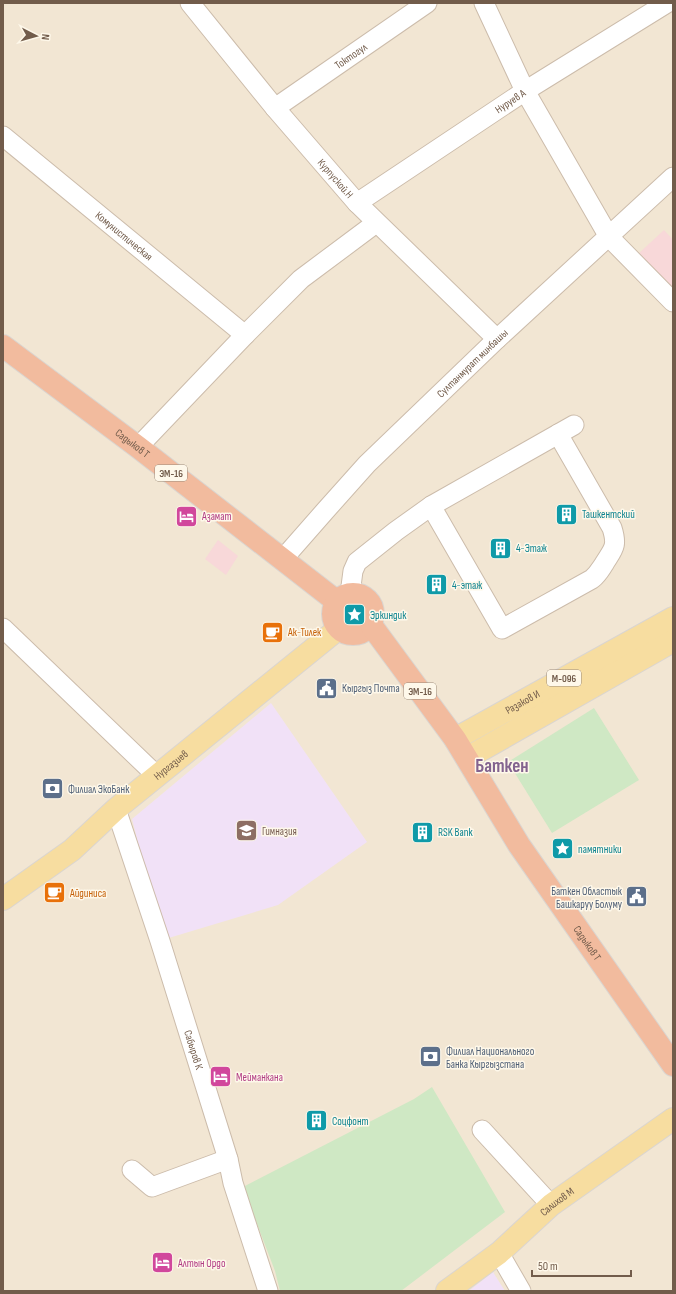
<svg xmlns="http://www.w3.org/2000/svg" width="676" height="1294" font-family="'Sofia Sans Condensed',sans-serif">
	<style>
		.residential { fill: #f2e6d3 }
		.education { fill: #f1e1f7 }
		.medical { fill: #f8d8d9 }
		.green { fill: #cfe8c4 }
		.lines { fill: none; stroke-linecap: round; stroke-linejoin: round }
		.minor-casing { stroke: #ccbcab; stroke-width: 21 }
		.major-casing { stroke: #dad5d0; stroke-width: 24 }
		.highway-casing { stroke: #dad5d0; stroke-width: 24 }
		.minor { stroke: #fff; stroke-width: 19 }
		.major { stroke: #f7dda0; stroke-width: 22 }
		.highway { stroke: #f2bb9e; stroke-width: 22 }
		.labels { text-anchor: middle; stroke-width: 3; stroke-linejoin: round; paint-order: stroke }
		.shield { fill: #fef8ea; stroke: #9c8b7b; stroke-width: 1 }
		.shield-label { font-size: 10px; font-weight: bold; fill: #725c4b }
		.street-label { font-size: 11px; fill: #725c4b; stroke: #fef8ea }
		.culture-label { font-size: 11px; fill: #0d838f; stroke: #fef8ea; text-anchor: start }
		.hotel-label { font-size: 11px; fill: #b23c85; stroke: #fef8ea; text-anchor: start }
		.food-label { font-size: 11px; fill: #c56008; stroke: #fef8ea; text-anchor: start }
		.service-label { font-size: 11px; fill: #4e5e75; stroke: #fef8ea; text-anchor: start }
		.education-label { font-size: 11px; fill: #785e54; stroke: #fef8ea; text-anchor: start }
		.town-label { font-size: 19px; font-weight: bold; fill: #83638f; stroke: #fef8ea }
	</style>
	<rect width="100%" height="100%" fill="#fbf4e4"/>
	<!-- residential -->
	<rect class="residential" x="3" y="3" width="670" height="1288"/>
	<!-- education -->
	<g class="education">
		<path d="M271,703L367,842L278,905L162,940L132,819Z"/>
		<path d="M493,1272L505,1291H469Z"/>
	</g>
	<!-- medical -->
	<g class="medical">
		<path d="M664,230L673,240V294L637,255Z"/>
		<path d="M218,540L238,556L226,575L205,559Z"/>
	</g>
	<!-- green -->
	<g class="green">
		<path d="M594,708L639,780L552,833L508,762Z"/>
		<path d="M432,1087L505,1212L401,1291H280L275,1271L243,1187L414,1099Z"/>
	</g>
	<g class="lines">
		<defs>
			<g id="minor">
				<path id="s1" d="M190,3L275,108L357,203L497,339"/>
				<path d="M484,3L525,91L609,237L673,302"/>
				<path id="s2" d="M275,108L427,3"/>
				<path id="s3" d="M3,136L245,335"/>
				<path id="s4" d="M357,203L525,91L667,3"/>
				<path d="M138,447L245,335L301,279L376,223"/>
				<path d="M431,506L502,629L592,579C598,574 600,570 604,564C613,549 618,547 612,528L558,434"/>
				<path id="s5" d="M282,560L325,511L367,464L497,339L673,177"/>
				<path d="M350,594L353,571L357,562L396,531L431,506L574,425"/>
				<path d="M3,628L157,776"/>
				<path id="s6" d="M116,809L160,941L228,1159L233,1183L268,1291"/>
				<path d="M482,1130L551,1205"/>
				<path d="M132,1170L152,1187L228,1159"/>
				<path d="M499,1253L521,1291"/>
			</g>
			<g id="major">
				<path id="s7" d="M455,739L673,618"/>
				<path d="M467,758L673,641"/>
				<path id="s8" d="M3,899L72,850L116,809L338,629"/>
				<path id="s9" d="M447,1291L499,1253L551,1205L673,1119"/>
			</g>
			<g id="highway">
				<path id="s10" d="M3,346L138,447L331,597L338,601"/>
				<circle cx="353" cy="614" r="20"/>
				<path id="s11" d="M371,625L455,739L519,845L673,1065"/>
			</g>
		</defs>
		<!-- minor casing -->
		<use href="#minor" class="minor-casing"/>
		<!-- major casing -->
		<use href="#major" class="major-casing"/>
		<!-- highway casing -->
		<use href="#highway" class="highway-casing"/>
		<!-- minor -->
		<use href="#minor" class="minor"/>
		<!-- major -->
		<use href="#major" class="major"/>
		<!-- highway -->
		<use href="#highway" class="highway"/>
	</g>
	<!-- icons -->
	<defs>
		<symbol id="building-square" viewBox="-11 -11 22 22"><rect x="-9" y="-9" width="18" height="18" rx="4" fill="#0f9aa8" stroke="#fef8ea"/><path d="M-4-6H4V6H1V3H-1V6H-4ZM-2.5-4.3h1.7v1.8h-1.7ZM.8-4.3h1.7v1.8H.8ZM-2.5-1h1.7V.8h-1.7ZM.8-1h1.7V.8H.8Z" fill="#fff"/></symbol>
		<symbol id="hotel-square" viewBox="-11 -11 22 22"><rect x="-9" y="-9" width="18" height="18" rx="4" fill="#d1479c" stroke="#fef8ea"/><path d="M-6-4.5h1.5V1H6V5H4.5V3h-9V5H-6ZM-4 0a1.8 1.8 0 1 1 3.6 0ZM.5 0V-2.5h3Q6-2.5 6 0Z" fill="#fff"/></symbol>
		<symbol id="sight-square" viewBox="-11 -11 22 22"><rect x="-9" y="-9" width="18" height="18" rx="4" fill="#0f9aa8" stroke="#fef8ea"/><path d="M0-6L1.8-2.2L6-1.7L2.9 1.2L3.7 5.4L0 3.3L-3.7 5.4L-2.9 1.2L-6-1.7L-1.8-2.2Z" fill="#fff"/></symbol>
		<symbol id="cafe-square" viewBox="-11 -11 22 22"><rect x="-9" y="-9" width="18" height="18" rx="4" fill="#e8710a" stroke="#fef8ea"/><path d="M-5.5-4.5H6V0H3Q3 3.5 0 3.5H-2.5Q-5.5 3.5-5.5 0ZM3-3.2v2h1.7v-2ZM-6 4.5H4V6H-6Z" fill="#fff"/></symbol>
		<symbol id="civic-square" viewBox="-11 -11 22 22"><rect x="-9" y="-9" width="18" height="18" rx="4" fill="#5c6f8a" stroke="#fef8ea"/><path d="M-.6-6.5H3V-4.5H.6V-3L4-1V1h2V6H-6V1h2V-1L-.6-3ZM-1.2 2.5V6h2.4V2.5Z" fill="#fff"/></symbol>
		<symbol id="bank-square" viewBox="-11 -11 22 22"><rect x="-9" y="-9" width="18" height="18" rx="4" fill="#5c6f8a" stroke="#fef8ea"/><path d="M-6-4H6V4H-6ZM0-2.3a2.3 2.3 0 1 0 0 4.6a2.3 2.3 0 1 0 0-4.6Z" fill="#fff"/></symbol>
		<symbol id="school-square" viewBox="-11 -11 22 22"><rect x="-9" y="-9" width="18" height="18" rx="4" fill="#8d6e63" stroke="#fef8ea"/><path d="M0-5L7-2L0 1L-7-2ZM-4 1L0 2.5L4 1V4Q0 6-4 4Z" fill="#fff"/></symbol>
	</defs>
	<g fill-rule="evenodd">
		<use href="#building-square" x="554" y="502" width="25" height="25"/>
		<use href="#hotel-square" x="174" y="504" width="25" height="25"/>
		<use href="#building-square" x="488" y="536" width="25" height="25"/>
		<use href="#building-square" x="424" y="572" width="25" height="25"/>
		<use href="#sight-square" x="342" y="602" width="25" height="25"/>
		<use href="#cafe-square" x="260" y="620" width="25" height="25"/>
		<use href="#civic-square" x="314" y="676" width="25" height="25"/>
		<use href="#bank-square" x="40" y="776" width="25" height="25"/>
		<use href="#school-square" x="234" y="818" width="25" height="25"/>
		<use href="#building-square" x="410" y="820" width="25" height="25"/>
		<use href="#sight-square" x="550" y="836" width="25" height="25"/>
		<use href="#cafe-square" x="42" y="880" width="25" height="25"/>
		<use href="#civic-square" x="624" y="884" width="25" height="25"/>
		<use href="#bank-square" x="418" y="1044" width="25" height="25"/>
		<use href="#hotel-square" x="208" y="1064" width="25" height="25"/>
		<use href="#building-square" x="304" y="1108" width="25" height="25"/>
		<use href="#hotel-square" x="150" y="1250" width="25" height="25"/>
	</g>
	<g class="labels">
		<!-- shield labels -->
		<g class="shield">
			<rect x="155" y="465" width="32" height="16" rx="3"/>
			<rect x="547" y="670" width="34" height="16" rx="3"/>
			<rect x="404" y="683" width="32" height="16" rx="3"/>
		</g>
		<g class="shield-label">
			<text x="171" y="477">ЭМ-16</text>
			<text x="564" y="682">М-096</text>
			<text x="420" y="695">ЭМ-16</text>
		</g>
		<!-- street labels -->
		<g class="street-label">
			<text dy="4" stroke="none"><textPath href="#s2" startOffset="92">Токтогул</textPath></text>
			<text dy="4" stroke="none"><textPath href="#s4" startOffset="184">Нуруев А</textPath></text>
			<text dy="4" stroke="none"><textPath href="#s1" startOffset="228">Курпуской.Н</textPath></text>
			<text dy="4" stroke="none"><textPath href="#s3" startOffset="157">Комунистическая</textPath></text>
			<text dy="4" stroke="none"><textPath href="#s5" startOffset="274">Султанмурат минбашы</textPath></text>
			<text dy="4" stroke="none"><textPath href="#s10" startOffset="162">Садыков Т</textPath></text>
			<text dy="4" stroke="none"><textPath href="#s7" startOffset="77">Разаков И</textPath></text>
			<text dy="4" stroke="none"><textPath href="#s8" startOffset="215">Нургазиев</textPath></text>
			<text dy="4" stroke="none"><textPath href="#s11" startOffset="385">Садыков Т</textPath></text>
			<text dy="4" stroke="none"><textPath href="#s6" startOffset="253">Сабыров К</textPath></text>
			<text dy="4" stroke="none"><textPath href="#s9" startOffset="142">Салихов М</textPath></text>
		</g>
		<!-- culture labels -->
		<g class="culture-label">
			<text x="582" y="518">Ташкентский</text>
			<text x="516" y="552">4-Этаж</text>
			<text x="452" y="589">4-этаж</text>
			<text x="370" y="619">Эркиндик</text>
			<text x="438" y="836">RSK Bank</text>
			<text x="578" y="853">памятники</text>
			<text x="332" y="1125">Соцфонт</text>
		</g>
		<!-- hotel labels -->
		<g class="hotel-label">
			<text x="202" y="520">Азамат</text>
			<text x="236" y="1081">Мейманкана</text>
			<text x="178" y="1267">Алтын Ордо</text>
		</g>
		<!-- food labels -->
		<g class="food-label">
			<text x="288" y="636">Ак-Тилек</text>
			<text x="70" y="897">Айдиниса</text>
		</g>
		<!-- service labels -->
		<g class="service-label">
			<text x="342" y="692">Кыргыз Почта</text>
			<text x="68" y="793">Филиал ЭкоБанк</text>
			<text x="622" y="895" text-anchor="end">Баткен Областык<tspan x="622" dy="13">Башкаруу Болуму</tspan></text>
			<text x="446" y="1055">Филиал Национального<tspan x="446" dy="13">Банка Кыргызстана</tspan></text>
		</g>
		<!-- education labels -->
		<g class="education-label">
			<text x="262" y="835">Гимназия</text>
		</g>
		<!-- town labels -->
		<g class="town-label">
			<text x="502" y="772">Баткен</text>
		</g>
	</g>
	<!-- border -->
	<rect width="676" height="1294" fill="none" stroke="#725c4b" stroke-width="8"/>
	<!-- north arrow -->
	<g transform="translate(36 36) rotate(96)" stroke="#fef8ea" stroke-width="3" paint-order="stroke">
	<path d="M0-3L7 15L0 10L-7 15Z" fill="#725c4b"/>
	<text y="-6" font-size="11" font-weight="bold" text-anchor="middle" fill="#725c4b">N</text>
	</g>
	<!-- scale -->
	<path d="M532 1270v6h99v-6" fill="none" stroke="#725c4b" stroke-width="2"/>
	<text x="538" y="1270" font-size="12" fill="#725c4b" stroke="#fef8ea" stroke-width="3" paint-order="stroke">50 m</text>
</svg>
